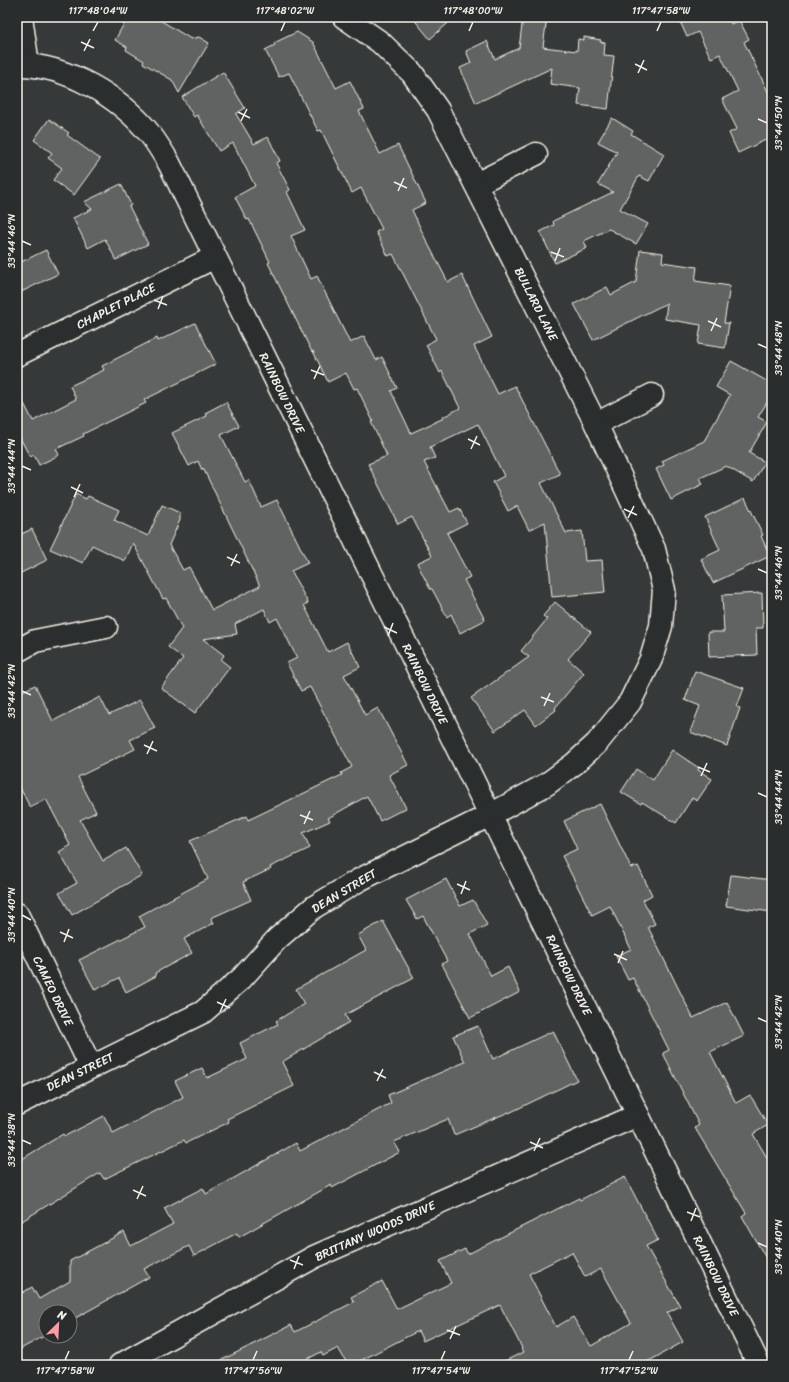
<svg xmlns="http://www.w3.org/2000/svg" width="789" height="1382" font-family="Sriracha,sans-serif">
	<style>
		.building { fill: #616362; stroke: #f4f1e8; fill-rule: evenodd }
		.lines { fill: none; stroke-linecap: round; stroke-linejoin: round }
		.minor-casing { stroke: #f4f1e8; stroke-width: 25 }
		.minor { stroke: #2a2d2e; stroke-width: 22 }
		.ticks { fill: none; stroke: #f4f1e8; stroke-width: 1.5 }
		.labels { text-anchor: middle; stroke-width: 3; stroke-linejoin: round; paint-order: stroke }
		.street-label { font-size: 12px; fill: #f4f1e8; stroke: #2a2d2e }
		.neatline { fill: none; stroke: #f4f1e8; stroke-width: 1.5 }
		.ticks-label { font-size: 10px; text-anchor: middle; fill: #f4f1e8 }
	</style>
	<rect width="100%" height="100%" fill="#363939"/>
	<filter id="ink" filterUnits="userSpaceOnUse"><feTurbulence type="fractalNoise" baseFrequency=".025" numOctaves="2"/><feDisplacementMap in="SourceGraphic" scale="8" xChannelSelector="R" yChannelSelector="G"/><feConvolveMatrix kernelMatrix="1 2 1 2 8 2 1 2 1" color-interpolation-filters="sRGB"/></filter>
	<g filter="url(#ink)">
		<!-- building -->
		<g class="building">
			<path d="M144,17H155L191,39L199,37L209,43L179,93L172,80L143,63L144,61L126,50L127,47L115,40L126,20Z"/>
			<path d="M412,17H455L430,39Z"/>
			<path d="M523,17H547L543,47L577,51L578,39L584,40V37L601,40L600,42L605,43L604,55L614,56L608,109L578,105L580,88L550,84L552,68L476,103L460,68L471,63L466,51L487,41L495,59L519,48Z"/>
			<path d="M678,17H728L731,24L739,20L749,39L744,42L772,100V137L738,153L729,133L737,129L722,99L738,91L720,54L711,58L698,32L687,37Z"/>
			<path d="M297,32L313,42L336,88L350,81L364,109L359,111L380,154L398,145L426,203L412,210L425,238L448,282L462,275L492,337L474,346L498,394L515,386L560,474L541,483L566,533L582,531L585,561L602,560L605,592L552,597L545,522L529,530L517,506L508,511L493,482L504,476L478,424L430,447L435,458L424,462L450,512L459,508L467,523L447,533L470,577L464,580L485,620L460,633L451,614L447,617L432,589H430L417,563L432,556L412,517L398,524L368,464L387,456L371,422L373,421L357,388L354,389L346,373L328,382L313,351L312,352L268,263L270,262L249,219L247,220L235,197L255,186L233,143L219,151L197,115L194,117L182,97L223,72L245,108L236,114L254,144L268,137L280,161L276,163L290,190L287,192L305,230L291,236L311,279L317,276L350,343L364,336L376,360L382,357L397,388L391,391L411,433L444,418L443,417L460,408L442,371L440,373L426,345L436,339L393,254L388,256L376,232L382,229L361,188L352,193L321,130L318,131L289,73L279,77L265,50L275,45L274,43Z"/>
			<path d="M612,118L633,131L631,134L664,154L649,181L639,176L620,209L648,224L636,244L609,229L584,241L587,248L555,263L540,232L554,225L553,221L613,192L598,184L617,152L598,142Z"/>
			<path d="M49,119L69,133L67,135L100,159L74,195L53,180L62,168L48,158L52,153L34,140Z"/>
			<path d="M121,184L131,205L129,206L148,244L116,260L105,239L88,248L73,218L92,209L84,202Z"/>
			<path d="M46,250L58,274L17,294V264Z"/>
			<path d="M640,250L663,253L662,262L697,267L695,281L730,286L724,323H729L725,348L698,344L701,325L665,319L667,303L593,340L574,304L607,287L611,295L636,282Z"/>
			<path d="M195,323L216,364L144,400L146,403L83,434L84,436L56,449L59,455L39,465L34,455L30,457L17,432V390L33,421L76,399L70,386L104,370L102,366L157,338L158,341Z"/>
			<path d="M731,361L772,384V394L758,417L767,422L749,453L765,462L753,482L726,466L700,478L703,484L671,500L656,469L664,465L662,461L704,441L730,395L716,387Z"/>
			<path d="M226,402L239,426L221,435L245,482L249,480L261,507L277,500L308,563L291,571L308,603L304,605L328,652L347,642L360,667L344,675L365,715L378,708L408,765L389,775L406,808L380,821L367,796L328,818L330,821L303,833L310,848L270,867L271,869L243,882L251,900L211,918L214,923L184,939L192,953L155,973L156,976L126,992L119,978L95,990L79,960L145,927L139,916L208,879L190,841L247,816L248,820L342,775L341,773L352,767L310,687L301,691L287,663L297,658L277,618L270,622L264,609L235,624L237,634L203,639L224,655L221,660L230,667L195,713L161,688L183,658L168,647L182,628L166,598L163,599L133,543L125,561L92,545L83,563L50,549L76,494L86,499L88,496L119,510L114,520L148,536L162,505L180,513V520L169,545L183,570L189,567L212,610L260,586L203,468L202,470L198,461L189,466L172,433L207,416L205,413Z"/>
			<path d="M745,498L763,535L761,536L770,556L713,583L701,559L720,550L705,517Z"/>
			<path d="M32,529L47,560L17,575V536Z"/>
			<path d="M762,593L763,628H756L757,655L709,657L708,632H724L722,595Z"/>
			<path d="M555,602L591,632L568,659L584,673L555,708L556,710L536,725L525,710L495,731L471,698L529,657L521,651L547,619L543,616Z"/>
			<path d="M695,671L744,688L737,707L740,708L727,746L690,732L700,706L685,700Z"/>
			<path d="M35,685L53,721L100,697L109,715L140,700L155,728L130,740L135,749L78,777L96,812L80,820L103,861L126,848L142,875L72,915L59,893L77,883L59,852L70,845L46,799L30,807L17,782V694Z"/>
			<path d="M672,750L699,768L698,770L712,779L697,801L692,798L676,823L642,802L641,804L621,792L636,769L653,780Z"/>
			<path d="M600,804L631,868L638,866L652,895L643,900L655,924L648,927L693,1018L727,1002L744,1036L710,1052L736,1103L750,1095L768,1125L753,1134L772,1166V1269L742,1216L746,1213L695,1128L699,1125L663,1053L669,1050L633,978L628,980L616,956L631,949L610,906L592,915L562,856L577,849L564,821Z"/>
			<path d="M731,875L772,880V912L726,906Z"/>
			<path d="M446,879L460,906L473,900L487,925L470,934L491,976L508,967L520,992L470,1018L442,964L447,961L423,916L417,919L406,900Z"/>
			<path d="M383,921L414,978L345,1015L349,1022L282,1062L294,1086L227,1119L229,1122L186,1143L184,1140L104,1179L100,1173L17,1224V1162L63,1134L65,1136L104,1116L113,1133L183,1097L175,1081L202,1068L207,1078L247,1059L240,1043L278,1024L276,1021L304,1004L296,989L366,950L358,935Z"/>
			<path d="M478,1026L493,1059L553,1031L577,1080L509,1113V1112L454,1135L448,1119L394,1142L400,1152L332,1188L331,1185L239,1237L237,1233L194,1256L189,1246L144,1269L149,1277L70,1321V1312H46V1335L17,1351V1296L32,1287L39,1299L70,1281V1261L124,1232L131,1246L173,1224L164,1208L203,1188L206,1194L296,1143L300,1151L391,1103L388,1095L465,1062L453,1036Z"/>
			<path d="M625,1177L658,1240L646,1246L680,1306L667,1313L683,1342L642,1365H497L523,1352L521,1349L522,1348L500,1305L423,1341L418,1331L352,1365H348L338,1348L323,1356L321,1352L296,1365H212L291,1325L295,1332L354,1302L351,1297L382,1281L397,1309L451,1283L440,1261L465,1249L468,1254L579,1198L580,1200ZM572,1252L585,1277L601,1269L631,1323L591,1346L573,1317L556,1327L529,1274Z"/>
		</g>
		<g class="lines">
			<defs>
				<g id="minor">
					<path d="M21,17L28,65"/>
					<path d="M17,65C66,64 120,97 150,134C157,143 163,153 169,163L638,1115L759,1365"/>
					<path d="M476,184L536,154"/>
					<path d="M17,355L215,257"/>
					<path d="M596,424L652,395"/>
					<path d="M17,651L35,641L106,627"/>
					<path d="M17,914L91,1067"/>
					<path d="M17,1104L203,1012L242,978L277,939L314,907L359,880L490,815L547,784L574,764L597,743L630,702L651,659L661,626L664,590L654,549L596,424L438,110L412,73L380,42L344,17"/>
					<path d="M120,1365L314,1257L638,1115"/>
				</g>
			</defs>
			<!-- minor casing -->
			<use href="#minor" class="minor-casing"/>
			<!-- minor -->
			<use href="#minor" class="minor"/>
		</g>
	</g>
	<!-- ticks -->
	<path class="ticks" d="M93,31L98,22M281,31L285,22M469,31L473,22M657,31L661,22M81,42L94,48M84,51L90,39M635,64L647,70M638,73L644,60M238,112L250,118M758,119L767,123M241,121L247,109M394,182L407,188M398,191L404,178M22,241L31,245M551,252L564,257M555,261L560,248M154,300L167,305M158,309L163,296M708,321L721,327M711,331L717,318M758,344L767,348M311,370L324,375M314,379L320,366M468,439L480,445M471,449L477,436M22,466L31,470M71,487L83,493M74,497L80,484M624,509L637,515M628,518L634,506M227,557L240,563M231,566L237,554M758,569L767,573M384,627L397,633M388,636L393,623M22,691L31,695M541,697L554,702M544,706L550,693M144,745L157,751M147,754L153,741M698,767L710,772M701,776L707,763M758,793L767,797M300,815L313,820M304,824L310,811M457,884L470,890M461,894L466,881M22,915L31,920M60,932L73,938M64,942L69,929M614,954L627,960M618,963L623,951M217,1002L230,1008M220,1012L226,999M758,1018L767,1022M374,1072L386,1078M377,1081L383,1069M22,1140L31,1144M530,1142L543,1148M534,1151L540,1138M133,1190L146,1196M137,1199L143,1186M687,1212L700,1217M691,1221L696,1208M758,1243L767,1247M290,1260L303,1265M294,1269L299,1256M447,1330L460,1335M450,1339L456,1326M65,1360L69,1351M253,1360L257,1351M441,1360L445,1351M629,1360L633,1351"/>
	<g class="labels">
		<!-- street labels -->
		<g class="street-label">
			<text transform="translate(536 304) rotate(63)" y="4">BULLARD LANE</text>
			<text transform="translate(116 306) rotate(-27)" y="4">CHAPLET PLACE</text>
			<text transform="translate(282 393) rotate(64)" y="4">RAINBOW DRIVE</text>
			<text transform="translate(425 684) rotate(64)" y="4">RAINBOW DRIVE</text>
			<text transform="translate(344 891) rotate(-31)" y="4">DEAN STREET</text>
			<text transform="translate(569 975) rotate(64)" y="4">RAINBOW DRIVE</text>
			<text transform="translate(53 991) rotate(64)" y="4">CAMEO DRIVE</text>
			<text transform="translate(80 1072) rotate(-26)" y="4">DEAN STREET</text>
			<text transform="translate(375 1231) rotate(-24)" y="4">BRITTANY WOODS DRIVE</text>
			<text transform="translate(716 1276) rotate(64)" y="4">RAINBOW DRIVE</text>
		</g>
	</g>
	<!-- margin -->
	<rect width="789" height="1382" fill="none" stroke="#2a2d2e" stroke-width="44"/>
	<!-- north arrow -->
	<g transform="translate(58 1324) rotate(24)"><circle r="19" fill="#2a2d2e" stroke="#7b7b78"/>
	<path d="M0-3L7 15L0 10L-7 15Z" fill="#ff9aa2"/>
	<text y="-6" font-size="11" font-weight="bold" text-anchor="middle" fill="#f4f1e8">N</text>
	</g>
	<rect x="22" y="22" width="745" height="1338" class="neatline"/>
	<g class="ticks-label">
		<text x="98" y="14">117°48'04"W</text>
		<text x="285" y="14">117°48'02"W</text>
		<text x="473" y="14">117°48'00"W</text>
		<text x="661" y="14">117°47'58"W</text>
		<text transform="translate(778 123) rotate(-90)" y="4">33°44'50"N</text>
		<text transform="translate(11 241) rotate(-90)" y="4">33°44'46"N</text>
		<text transform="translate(778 348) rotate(-90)" y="4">33°44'48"N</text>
		<text transform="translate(11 466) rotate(-90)" y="4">33°44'44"N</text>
		<text transform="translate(778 573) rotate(-90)" y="4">33°44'46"N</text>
		<text transform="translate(11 691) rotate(-90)" y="4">33°44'42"N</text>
		<text transform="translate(778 797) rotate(-90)" y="4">33°44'44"N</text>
		<text transform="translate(11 915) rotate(-90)" y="4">33°44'40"N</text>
		<text transform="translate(778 1022) rotate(-90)" y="4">33°44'42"N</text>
		<text transform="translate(11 1140) rotate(-90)" y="4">33°44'38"N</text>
		<text transform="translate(778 1247) rotate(-90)" y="4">33°44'40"N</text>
		<text x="65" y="1374">117°47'58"W</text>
		<text x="253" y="1374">117°47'56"W</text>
		<text x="441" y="1374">117°47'54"W</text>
		<text x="629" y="1374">117°47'52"W</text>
	</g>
</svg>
